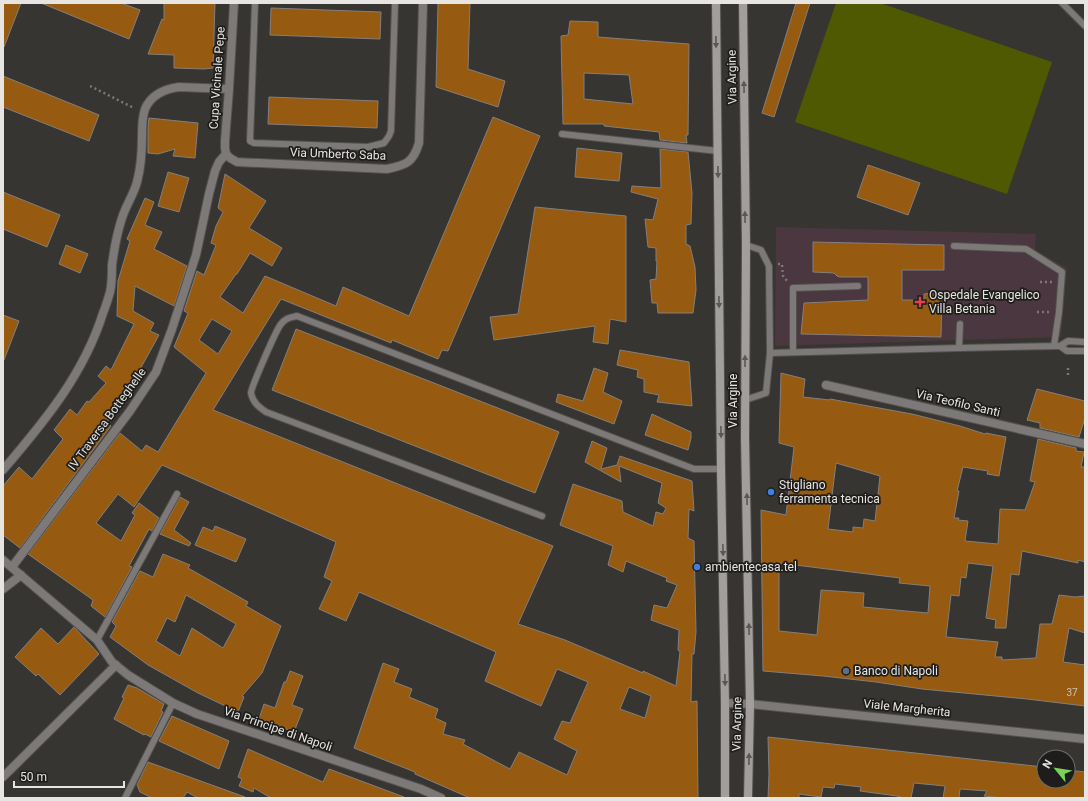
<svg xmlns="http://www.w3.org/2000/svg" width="1088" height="801" font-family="Roboto,sans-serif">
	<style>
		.medical { fill: #4a373f }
		.green { fill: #4f5901 }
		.building { fill: #975a11; stroke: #847f7b; fill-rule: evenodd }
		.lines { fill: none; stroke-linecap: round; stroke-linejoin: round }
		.lane-casing { stroke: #53514d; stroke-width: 8 }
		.street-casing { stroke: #53514d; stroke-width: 10 }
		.secondary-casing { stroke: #53514d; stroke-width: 10 }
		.path { stroke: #7b7976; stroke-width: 2.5; stroke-dasharray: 2 3; stroke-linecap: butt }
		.lane { stroke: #7c7978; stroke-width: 6 }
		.street { stroke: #7c7978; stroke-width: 8 }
		.secondary { stroke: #a39e9e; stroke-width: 8 }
		.oneway { fill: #5a5756 }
		.health-dot { fill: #e0444e; stroke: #1e1d1b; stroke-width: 1.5 }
		.shop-dot { fill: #3f7fe0; stroke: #1e1d1b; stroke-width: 1.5 }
		.service-dot { fill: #5c6f8a; stroke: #1e1d1b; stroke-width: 1.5 }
		.labels { text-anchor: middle; stroke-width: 3.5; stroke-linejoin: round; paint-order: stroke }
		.number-label { font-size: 10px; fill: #d2c2ae }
		.street-label { font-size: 12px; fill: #e6e5e2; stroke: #1e1d1b }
		.poi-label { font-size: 12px; fill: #e6e5e2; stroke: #1e1d1b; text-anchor: start }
	</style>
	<rect width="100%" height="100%" fill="#373531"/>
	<!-- medical -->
	<path class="medical" d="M776,227L1036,234L1035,250L1067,268L1061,337L775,346Z"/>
	<!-- green -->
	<path class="green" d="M836,3H880L1052,62L1007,194L795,122Z"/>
	<!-- building -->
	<g class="building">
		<path d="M3,3H21L4,47H3Z"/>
		<path d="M41,3H121L140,10L129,39Z"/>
		<path d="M164,3H215L213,68L204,69L174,68V55L148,54L162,19L164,20Z"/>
		<path d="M438,3H470L468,69L505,81L498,107L436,87Z"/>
		<path d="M796,3H810L774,117L762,113Z"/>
		<path d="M271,8L381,12L380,39L270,35Z"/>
		<path d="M570,21L598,22V37L689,44L688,135H686L687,143L660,140L659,132L604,126V124H563L561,36L568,35ZM584,73L629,75L633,104L584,99Z"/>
		<path d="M3,76L99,115L89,141L3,107Z"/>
		<path d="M269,97L378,101L377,128L268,124Z"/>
		<path d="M493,117L540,136L448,351L442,350L438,359L392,340L391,343L281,299L213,410L553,546L518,624L565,640L643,673V671L676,686L680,652L678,650L679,630L651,620L654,605L667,608L677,585L666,581L667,578L626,561L623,572L608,565L613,546L560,525L573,484L622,501L623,512L653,526L656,512L663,514L666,508L658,503L662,483L619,466L621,482L585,462L592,441L607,448L601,469L617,465L620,456L692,481L694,511L689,509L688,538L694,541L696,632L694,654H692L691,702L697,701L698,798H470L415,774V772L354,748L383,663L399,669L394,682L412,689L409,697L438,709L435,718L446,723L443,734L465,740L463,744L510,769L519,752L567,775L577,751L554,739L562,721L570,723L588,682L557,669L541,706L485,681L496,652L359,592L346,621L319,609L332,581L324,577L336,542L162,465L134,507L118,494L96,523L121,541L135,515L132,513L139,503L159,518L152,531L149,529L129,566L132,567L105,617L91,606L93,600L28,554L120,433L142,451L146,445L158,452L206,373L174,347L188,313L184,311L197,271L204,275L216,245L211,243L216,226L223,212L218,208L225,174L266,201L249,228L282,248L272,266L250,253L237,274H236L220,297L243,313L265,276L336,306L343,287L409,316ZM212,319L232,331L218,354L199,340ZM629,687L651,696L645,718L620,709Z"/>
		<path d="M149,118L198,123L195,158L173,156L175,149L158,154L148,153V127Z"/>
		<path d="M577,148L622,153L619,181L575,177Z"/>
		<path d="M660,149L688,152L692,193L691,224L686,225V244L690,246L695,267L696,290L693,313H658L657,303H652L650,280L656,279L657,261H656V248L648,247L645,219L653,220L658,199L631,192L632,186L661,188Z"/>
		<path d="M868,165L920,183L908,215L857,197Z"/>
		<path d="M168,172L189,178L179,212L158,206Z"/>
		<path d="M3,192L60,215L47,247L3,229Z"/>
		<path d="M145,198L154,202L145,225L162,232L154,249L187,266L174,306L135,286L133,311L154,323L150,331L159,335L128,391L107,422L111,426L20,548L3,535V486L19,467L32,479L63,439L54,430L70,409L77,415L87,401L89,402L106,383L98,376L106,366L111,370L134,324L117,316L118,281L130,241L127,239Z"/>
		<path d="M535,207L626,216V322L610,319L608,344L593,342L595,326L494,340L490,317L518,314Z"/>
		<path d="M813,242L944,245V270H902V300H924V294L942,292L941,337L801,334L804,303L868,300V277H840L837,276L834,273L813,272Z"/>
		<path d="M66,245L88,254L80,273L59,264Z"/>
		<path d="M3,315L19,321L4,360L3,359Z"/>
		<path d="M296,329L559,432L535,493L272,390Z"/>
		<path d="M620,350L689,362L692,406L657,402L659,395L644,392V379L637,377L638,370L617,365Z"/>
		<path d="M594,368L608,373L603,392L622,401L614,424L556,402L558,394L583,401Z"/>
		<path d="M781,373L805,379L803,397L830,400V399L912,414L960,426L985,434L986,433L1006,437L999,476L987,474L988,471L963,467L957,491H959L954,518H959L958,520L968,521L965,541L998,544L1000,509L1025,510L1035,482L1030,481L1038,439L1076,448V451L1084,452L1081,467H1085V562L1078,560V563L1022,551L1019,575L1011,574L1006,628H995L996,620L986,618L993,566L968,563L966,578L961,577L959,596L951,595L946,637L998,642L995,657H1002V660L1036,658L1040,624H1052L1059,595L1075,597L1085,596V633L1069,628L1063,662L1085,665V706L1027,699L922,689L876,682L823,676L763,671L761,510L786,515L794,447L779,443ZM836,463L880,476L875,521L864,519L863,528L853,527V532L828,529ZM779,563L900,578L899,583L930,586L928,613L863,607L864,593L821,590L817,635L779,631Z"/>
		<path d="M1037,389L1085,401V418L1079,437L1040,428V423L1027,420Z"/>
		<path d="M652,414L691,432V438L688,450L645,435Z"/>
		<path d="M180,497L189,502L174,530L191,543L189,546L160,534Z"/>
		<path d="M215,526L246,539L236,562L195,545L203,527L213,531Z"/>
		<path d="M163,554L190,565L188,568L248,602L246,606L281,626L262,673L242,696L244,697L238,712L198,693L148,665L110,637L116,626L112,622L140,571L153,577ZM186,595L236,624L223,648L192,628L180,656L156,641L167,618L175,622Z"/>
		<path d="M74,627L99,654L60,695L38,674L36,676L15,657L41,628L58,644Z"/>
		<path d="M290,671L303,676L292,705L303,709L294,732L259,719L264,704L275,708L284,682H286Z"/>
		<path d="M128,685L137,688L164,704L161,711L163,712L151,737L145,734L144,735L114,719L124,698L122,697Z"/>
		<path d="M172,716L229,741L219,769L159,741Z"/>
		<path d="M768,737L1044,767V781H1068V770L1085,772V798H1003L984,796L987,791L960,789L959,798H943L945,786L914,783L911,798H904L897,796L860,791L861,787L835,784L834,788L823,787L821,797L799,794V798H768L769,774Z"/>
		<path d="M248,749L323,782L329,769L404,797V798H271L254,788L253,792L239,786L242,779L238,777Z"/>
		<path d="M148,762L245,797V798H198L187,792L183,798H152L140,792L137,785Z"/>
	</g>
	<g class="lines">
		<defs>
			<g id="lane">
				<path d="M255,3L250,141L254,143L368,147L384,143L389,136L391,131L395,3"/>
				<path d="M1062,3L1085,26"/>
				<path d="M562,134L718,151"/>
				<path d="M954,246L1026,249L1062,272L1059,312L1054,346"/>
				<path d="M1060,346L1067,351H1085"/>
				<path d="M959,348L960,324"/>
				<path d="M793,352V288L858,286"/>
				<path d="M770,353L959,348L1060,346L1068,341L1085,342"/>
				<path d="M745,400L766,393L770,353L769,266L761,250L746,245"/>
				<path d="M542,516L266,412C259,407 253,403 251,393C251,388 276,330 281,324C286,318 289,318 297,316L694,469H721"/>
				<path d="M97,640L177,494"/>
				<path d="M125,798L173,703"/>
			</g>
			<g id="street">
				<path d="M226,154L230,158L237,162L387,169C406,165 413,163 419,143L423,3"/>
				<path d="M226,154L225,148V141L229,89L234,3"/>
				<path d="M826,385L1085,444"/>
				<path d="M3,470C44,422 84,374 103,313C106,306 108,299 110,292C112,284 112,274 112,265C114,250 117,233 122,218C126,205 134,194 137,182C141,167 142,152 142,136C142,128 142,118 145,109C151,95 164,89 179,87L229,89"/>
				<path d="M3,560L97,640L112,662L128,675L173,703L197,714L421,789L441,798"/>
				<path d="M12,567L130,411L156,372L172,329L196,255L209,194L215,171L219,162L226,154"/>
				<path d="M3,589L21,575"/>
				<path d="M725,703L750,704L1085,739"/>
				<path d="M3,777L116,665"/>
			</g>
			<g id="secondary">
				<path d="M716,3L721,469L725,703V798"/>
				<path d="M743,3L746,245L745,437L750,704L748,798"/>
			</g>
		</defs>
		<!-- lane casing -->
		<use href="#lane" class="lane-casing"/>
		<!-- street casing -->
		<use href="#street" class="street-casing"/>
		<!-- secondary casing -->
		<use href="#secondary" class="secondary-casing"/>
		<!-- path -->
		<g class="path">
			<path d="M90,86L134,108"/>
			<path d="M778,264H782L783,276L788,282"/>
			<path d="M1040,282H1052"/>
			<path d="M1037,312H1050"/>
			<path d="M1068,375V366"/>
		</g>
		<!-- lane -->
		<use href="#lane" class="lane"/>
		<!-- street -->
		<use href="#street" class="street"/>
		<!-- secondary -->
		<use href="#secondary" class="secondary"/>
	</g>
	<!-- one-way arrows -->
	<defs><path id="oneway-solid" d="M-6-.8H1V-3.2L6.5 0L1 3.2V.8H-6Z"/></defs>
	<g class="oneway">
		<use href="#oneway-solid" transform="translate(716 42) rotate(89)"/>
		<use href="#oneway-solid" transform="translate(744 87) rotate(-91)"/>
		<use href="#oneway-solid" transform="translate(718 172) rotate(89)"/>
		<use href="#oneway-solid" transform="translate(745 217) rotate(-91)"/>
		<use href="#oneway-solid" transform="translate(719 302) rotate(89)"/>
		<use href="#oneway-solid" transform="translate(745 361) rotate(-90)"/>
		<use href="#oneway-solid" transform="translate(721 432) rotate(89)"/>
		<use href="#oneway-solid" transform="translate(747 499) rotate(-91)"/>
		<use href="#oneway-solid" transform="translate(723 550) rotate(89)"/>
		<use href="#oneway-solid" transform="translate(749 629) rotate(-91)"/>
		<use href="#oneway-solid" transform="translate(725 680) rotate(89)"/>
		<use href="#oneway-solid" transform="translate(749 759) rotate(-89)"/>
	</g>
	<!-- markers -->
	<path class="health-dot" d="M918 296h4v4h4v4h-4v4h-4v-4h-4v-4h4z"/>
	<g class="shop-dot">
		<circle cx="771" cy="492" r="4"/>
		<circle cx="697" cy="567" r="4"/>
	</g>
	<circle class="service-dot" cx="846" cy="671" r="4"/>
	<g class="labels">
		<!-- number labels -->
		<g class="number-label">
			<text x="1072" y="696">37</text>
		</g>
		<!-- street labels -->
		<g class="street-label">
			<text transform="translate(732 77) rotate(-91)" y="4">Via Argine</text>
			<text transform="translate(217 78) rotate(-86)" y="4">Cupa Vicinale Pepe</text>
			<text transform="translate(338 154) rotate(2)" y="4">Via Umberto Saba</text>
			<text transform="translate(733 401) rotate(-90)" y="4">Via Argine</text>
			<text transform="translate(958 403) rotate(13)" y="4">Via Teofilo Santi</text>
			<text transform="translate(107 419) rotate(-54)" y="4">IV Traversa Botteghelle</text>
			<text transform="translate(907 708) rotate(6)" y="4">Viale Margherita</text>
			<text transform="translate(737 724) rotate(-89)" y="4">Via Argine</text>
			<text transform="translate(278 729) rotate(19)" y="4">Via Principe di Napoli</text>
		</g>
		<!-- poi labels -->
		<g class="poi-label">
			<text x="929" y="299">Ospedale Evangelico<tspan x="929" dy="14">Villa Betania</tspan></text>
			<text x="779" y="489">Stigliano<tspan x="779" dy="14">ferramenta tecnica</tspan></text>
			<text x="705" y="571">ambientecasa.tel</text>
			<text x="854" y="675">Banco di Napoli</text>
		</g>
	</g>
	<!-- border -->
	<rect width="1088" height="801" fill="none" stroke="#e6e5e2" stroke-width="8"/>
	<!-- north arrow -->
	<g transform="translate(1056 769) rotate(300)"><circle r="19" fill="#1e1d1b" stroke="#6e6d6b"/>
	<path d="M0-3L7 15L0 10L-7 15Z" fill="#79d157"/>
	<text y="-6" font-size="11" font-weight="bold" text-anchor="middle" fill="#e6e5e2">N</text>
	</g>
	<!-- scale -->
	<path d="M14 781v6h110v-6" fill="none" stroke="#e6e5e2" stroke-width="2"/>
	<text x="20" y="781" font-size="12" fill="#e6e5e2" stroke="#1e1d1b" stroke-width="3" paint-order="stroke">50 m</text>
</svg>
